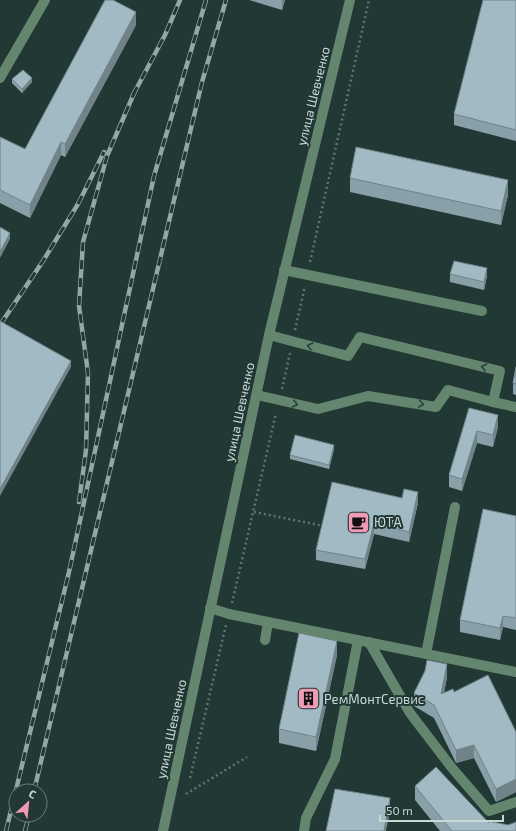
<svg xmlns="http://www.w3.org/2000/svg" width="516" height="831" font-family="'Exo 2',sans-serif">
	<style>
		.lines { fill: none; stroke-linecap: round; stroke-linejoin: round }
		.path { stroke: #607471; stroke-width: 2.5; stroke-dasharray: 2 3; stroke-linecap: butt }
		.minor { stroke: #65866e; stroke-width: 10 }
		.rail-casing { stroke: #95a6a4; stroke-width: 4.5 }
		.rail { stroke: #213835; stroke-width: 3; stroke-dasharray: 9; stroke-linecap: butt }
		.wall { fill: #8aa0a8 }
		.shaded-wall { fill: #718288 }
		.building { fill: #a1bac3; stroke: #718288 }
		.oneway { stroke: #28403b }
		.labels { text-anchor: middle; stroke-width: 4; stroke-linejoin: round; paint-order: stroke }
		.street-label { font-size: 13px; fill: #c9d7d5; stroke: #213835 }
		.poi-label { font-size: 13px; fill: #c9d7d5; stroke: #213835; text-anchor: start }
	</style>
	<rect width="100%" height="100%" fill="#213835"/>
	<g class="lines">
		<!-- path -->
		<g class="path">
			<path d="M310,262L369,0"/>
			<path d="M295,330L305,286"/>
			<path d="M282,389L290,353"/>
			<path d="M254,512L324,526"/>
			<path d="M232,603L276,413"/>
			<path d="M190,778L226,625"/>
			<path d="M186,794L247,757"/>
		</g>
		<!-- minor -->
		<g class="minor">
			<path d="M0,78L45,0"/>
			<path d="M284,270L482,311"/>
			<path d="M257,395L318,409L368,396L436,407L448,390L493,402L500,371L360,337L348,356L269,335"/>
			<path d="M493,402L516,407"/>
			<path d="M210,608L229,614L516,672"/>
			<path d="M265,640L268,622"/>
			<path d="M369,642L410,713L452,768L489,811L516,802"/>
			<path d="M426,654L455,507"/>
			<path d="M163,831L269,335L350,0"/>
			<path d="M304,831L306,818L335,759L358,640"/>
		</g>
		<defs>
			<g id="rail">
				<path d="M133,95L165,35L180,0"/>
				<path d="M0,325L43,261L78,204L104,152"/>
				<path d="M79,502L86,450L88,373L79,306L83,242L107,156L135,91"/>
				<path d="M34,791L202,82L226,0"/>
				<path d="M6,831L69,572L154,176L206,0"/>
				<path d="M25,831L29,815"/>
			</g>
		</defs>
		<!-- rail casing -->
		<use href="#rail" class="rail-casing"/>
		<!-- rail -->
		<use href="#rail" class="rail"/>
	</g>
	<!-- wall -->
	<g class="wall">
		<path d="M249,0H285L282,10Z"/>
		<path d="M516,0V141L454,125V114Z"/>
		<path d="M136,25L65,157L61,155L30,218L0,203V137L25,149Z"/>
		<path d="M12,79L32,82L22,93L12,83Z"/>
		<path d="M350,178L508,195L501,225L350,192Z"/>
		<path d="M450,274L487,276L484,290L450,282Z"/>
		<path d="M516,366V395L513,394V383Z"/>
		<path d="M469,408L498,427L493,447L477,443L462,491L449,487V475Z"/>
		<path d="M334,449L329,469L290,459V455Z"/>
		<path d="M418,503L409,542L374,534L365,569L316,560V550Z"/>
		<path d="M516,516V630L503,627L500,640L460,632V620Z"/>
		<path d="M337,655L316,751L279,743V729Z"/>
		<path d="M447,677L444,693L454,692L516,732V792L496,802L474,758L456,763L434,718L414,706V693Z"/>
		<path d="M415,786L488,822L508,825L516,831H440L415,800Z"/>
	</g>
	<!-- shaded-wall -->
	<g class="shaded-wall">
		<path d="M282,0H285L282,10Z"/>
		<path d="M136,12V25L65,157V144Z"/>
		<path d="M32,78V82L22,93V89Z"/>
		<path d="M61,142V155L30,218V205Z"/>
		<path d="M508,180V195L501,225V211Z"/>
		<path d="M10,233V239L0,258V252Z"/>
		<path d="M487,268V276L484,290V282Z"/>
		<path d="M71,361V367L0,496V489Z"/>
		<path d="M498,415V427L493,447V435Z"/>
		<path d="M477,431V443L462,491V479Z"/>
		<path d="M334,445V449L329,469V465Z"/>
		<path d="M418,492V503L409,542V532Z"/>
		<path d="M374,523V534L365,569V559Z"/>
		<path d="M503,616V627L500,640V628Z"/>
		<path d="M337,641V655L316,751V737Z"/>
		<path d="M447,664V677L441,707V694Z"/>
		<path d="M474,745V758L456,763V750Z"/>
		<path d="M516,779V792L496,802V789Z"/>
		<path d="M390,798V812L386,831H384Z"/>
	</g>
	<!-- building -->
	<g class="building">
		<path d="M105,0H113L136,12L65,144L61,142L30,205L0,190V137L25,149Z"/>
		<path d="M483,0H516V130L454,114Z"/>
		<path d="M23,70L32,78L22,89L12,79Z"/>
		<path d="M356,147L508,180L501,211L350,178Z"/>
		<path d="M0,227L10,233L0,252Z"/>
		<path d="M454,261L487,268L484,282L450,274Z"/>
		<path d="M0,321L71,361L0,489Z"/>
		<path d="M516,367V384L513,383Z"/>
		<path d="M469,408L498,415L493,435L477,431L462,479L449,475Z"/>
		<path d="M295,435L334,445L329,465L290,455Z"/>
		<path d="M332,482L402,498L404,489L418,492L409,532L374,523L365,559L316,550Z"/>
		<path d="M483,509L516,516V618L503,616L500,628L460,620Z"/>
		<path d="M299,633L337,641L316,737L279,729Z"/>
		<path d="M427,660L447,664L441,694L453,689L454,692L488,675L516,732V779L496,789L474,745L456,750L434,705L414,693L425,671Z"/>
		<path d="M436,767L489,823L488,821L508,825L516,822V831H452L415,786Z"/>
		<path d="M335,789L390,798L384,831H326Z"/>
	</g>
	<!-- one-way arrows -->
	<defs><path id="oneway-chevron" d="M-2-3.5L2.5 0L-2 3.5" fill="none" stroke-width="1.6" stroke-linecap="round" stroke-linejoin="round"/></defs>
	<g class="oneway">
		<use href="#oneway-chevron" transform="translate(310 346) rotate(-166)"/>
		<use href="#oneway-chevron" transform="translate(484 367) rotate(-166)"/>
		<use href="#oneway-chevron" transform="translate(295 404) rotate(13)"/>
		<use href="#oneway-chevron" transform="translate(421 404) rotate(10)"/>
	</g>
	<!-- icons -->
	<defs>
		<symbol id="cafe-square" viewBox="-11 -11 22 22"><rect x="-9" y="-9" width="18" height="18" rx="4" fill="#f09ab6" stroke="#213835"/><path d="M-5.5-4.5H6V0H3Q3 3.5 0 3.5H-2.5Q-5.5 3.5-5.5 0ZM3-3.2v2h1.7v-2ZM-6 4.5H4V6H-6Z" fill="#111"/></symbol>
		<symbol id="building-square" viewBox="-11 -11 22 22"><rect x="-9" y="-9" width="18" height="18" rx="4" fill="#f09ab6" stroke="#213835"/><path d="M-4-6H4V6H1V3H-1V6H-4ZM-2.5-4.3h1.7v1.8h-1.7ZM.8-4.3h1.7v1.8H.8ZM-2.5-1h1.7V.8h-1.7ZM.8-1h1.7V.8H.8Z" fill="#111"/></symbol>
	</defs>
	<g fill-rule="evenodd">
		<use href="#cafe-square" x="346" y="510" width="25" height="25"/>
		<use href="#building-square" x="296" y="686" width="25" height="25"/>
	</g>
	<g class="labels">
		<!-- street labels -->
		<g class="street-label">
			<text transform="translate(313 96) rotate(-76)" y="5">улица Шевченко</text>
			<text transform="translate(239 412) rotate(-78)" y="5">улица Шевченко</text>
			<text transform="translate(171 729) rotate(-78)" y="5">улица Шевченко</text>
		</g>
		<!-- poi labels -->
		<g class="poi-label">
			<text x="374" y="527">ЮТА</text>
			<text x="324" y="704">РемМонтСервис</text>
		</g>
	</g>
	<!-- north arrow -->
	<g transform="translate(28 803) rotate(27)"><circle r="19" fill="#213835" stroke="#647875"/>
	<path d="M0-3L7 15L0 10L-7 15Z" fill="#f09ab6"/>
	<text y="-6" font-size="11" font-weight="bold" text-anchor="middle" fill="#c9d7d5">С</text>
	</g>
	<!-- scale -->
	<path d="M380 815v6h123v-6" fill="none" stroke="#c9d7d5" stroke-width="2"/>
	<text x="386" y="815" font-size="12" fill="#c9d7d5" stroke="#213835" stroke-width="3" paint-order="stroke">50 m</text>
</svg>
